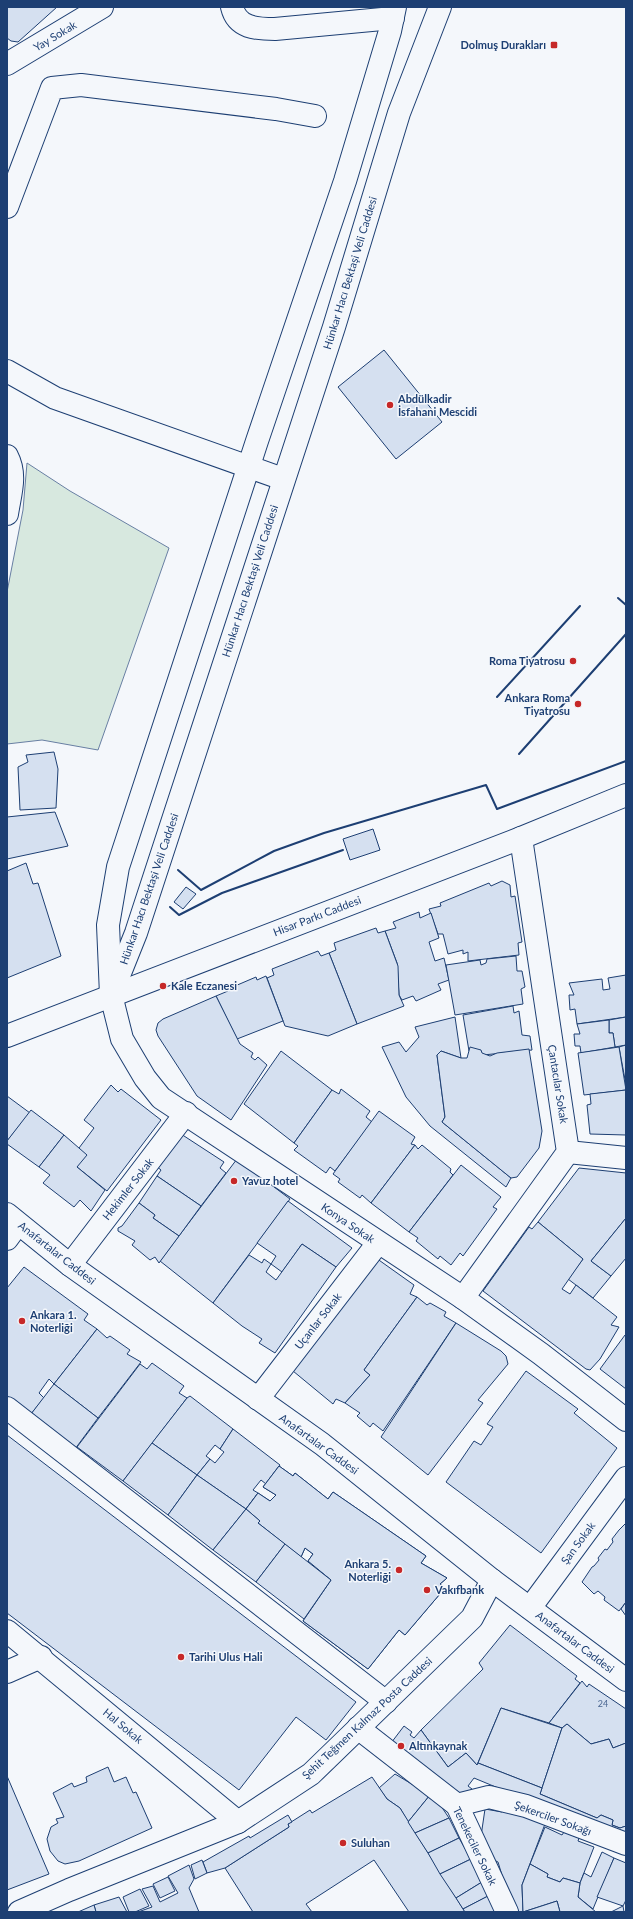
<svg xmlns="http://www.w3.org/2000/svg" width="633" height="1919" font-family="Lato,sans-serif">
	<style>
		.green { fill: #d7e8df; stroke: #687fa3 }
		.building { fill: #d5e0f0; stroke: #1d3f73; fill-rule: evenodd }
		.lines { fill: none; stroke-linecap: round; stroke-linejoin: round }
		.minor-casing { stroke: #1d3f73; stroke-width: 24 }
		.major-casing { stroke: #1d3f73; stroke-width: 24 }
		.minor { stroke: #f4f7fb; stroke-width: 22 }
		.major { stroke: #f4f7fb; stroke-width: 22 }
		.wall { stroke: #1d3f73; stroke-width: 2 }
		.poi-dot { fill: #c62828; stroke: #f4f7fb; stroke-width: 1.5 }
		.labels { text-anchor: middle; stroke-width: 3; stroke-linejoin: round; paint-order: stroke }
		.number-label { font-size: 9px; fill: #4b6792 }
		.street-label { font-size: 11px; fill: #1d3f73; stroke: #f4f7fb }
		.poi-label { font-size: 11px; font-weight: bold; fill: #1d3f73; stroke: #f4f7fb; text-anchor: start }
	</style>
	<rect width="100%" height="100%" fill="#f4f7fb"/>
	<!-- green -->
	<path class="green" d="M27,463L70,491L169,548L98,750L42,740L7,744V592L23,510Z"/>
	<!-- building -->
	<g class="building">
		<path d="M7,7H57L18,42L11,41L7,38Z"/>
		<path d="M384,350L442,422L396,459L338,387Z"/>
		<path d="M54,752L58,769L56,808L20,810L18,767L28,762L26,755Z"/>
		<path d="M55,812L68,846L7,859V817Z"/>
		<path d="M373,829L380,850L350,860L343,839Z"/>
		<path d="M26,863L33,884L38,883L61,956L7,978V871Z"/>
		<path d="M502,881L510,885L511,897L515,896L522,942L518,943L519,955L468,961V952L463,954V950L448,954L443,934H438L429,909L441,906L440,903L489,883L491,886Z"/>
		<path d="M186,887L196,894L183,909L174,902Z"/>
		<path d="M419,912L420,918L431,913L439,938L429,942L435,961L444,958L449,980L438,984L441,990L416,1001L413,996L402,1000L399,995L397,963L385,931L396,928L393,922Z"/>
		<path d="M376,928L378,933L385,931L398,966L399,995L404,1006L357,1024L329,953L336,950L334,943Z"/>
		<path d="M318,951L321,956L329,953L357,1024L328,1036L285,1026L267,978L274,975L272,969Z"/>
		<path d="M516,956L517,971H522L525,987L521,989L523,1004L455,1015L446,965L480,960L481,965L486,963L487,959Z"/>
		<path d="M626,975V1017L577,1024L575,1009L570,1010L569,995H574L569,983L602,979L603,990L610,989L608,978Z"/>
		<path d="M266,976L283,1021L237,1039L216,996L228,991V989L256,977L257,980Z"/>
		<path d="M216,996L240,1044L253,1053L251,1057L255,1060L258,1057L267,1065L231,1120L197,1096L158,1036L156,1030L158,1023L163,1019Z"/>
		<path d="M513,1006L514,1013L519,1011L522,1035L530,1036L532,1050L483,1055L469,1051L463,1015Z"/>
		<path d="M455,1017L461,1058L441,1051L437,1055L445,1117L442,1122L511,1178L506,1187L430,1126L406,1097L382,1047L399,1042L406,1052L419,1037L415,1027Z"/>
		<path d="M626,1017V1045L615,1047L613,1033H609V1020Z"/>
		<path d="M609,1020V1033H613L615,1047L581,1053L580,1046H575L574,1034H580L577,1024Z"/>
		<path d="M626,1045V1085L619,1047Z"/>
		<path d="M470,1047L481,1050L482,1053L490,1056L497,1053L529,1049L542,1131L539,1148L517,1177L511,1178L442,1122L445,1117L437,1055L441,1051L461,1058H467Z"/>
		<path d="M619,1047L626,1090L584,1095L578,1053Z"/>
		<path d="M281,1051L332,1090L294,1143L244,1104Z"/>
		<path d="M111,1085L118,1092L121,1089L161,1120L107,1191L77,1167L79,1148L94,1128L84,1120Z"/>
		<path d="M341,1089L370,1111L366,1117L372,1122L335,1171L330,1167L326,1173L294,1150L298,1146L294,1143L332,1090L339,1094Z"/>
		<path d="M626,1090V1135L590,1134L587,1105L591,1104L590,1094Z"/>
		<path d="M7,1096L30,1113L7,1141Z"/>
		<path d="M31,1110L64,1135L39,1167L7,1144V1141Z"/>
		<path d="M379,1111L415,1137L411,1144L415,1145L371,1203L362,1195L360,1198L338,1182L340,1179L333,1174Z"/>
		<path d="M181,1134L224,1162L220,1168L226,1173L201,1206L157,1176L161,1170L156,1166Z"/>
		<path d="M64,1135L87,1155L77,1167L105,1190L91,1211L80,1200L74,1207L43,1183L50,1175L39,1167Z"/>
		<path d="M415,1145L418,1149L422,1145L451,1169L450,1172L453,1175L409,1232L371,1203Z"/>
		<path d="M237,1159L290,1199L213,1303L160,1261Z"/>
		<path d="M461,1165L501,1197L493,1207L497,1209L463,1256L460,1253L451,1265L440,1256L438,1259L416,1241L418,1238L409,1232Z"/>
		<path d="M579,1168L626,1173V1218L591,1261L611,1276L593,1298L568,1279L583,1259L538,1222Z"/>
		<path d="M157,1176L201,1206L179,1236L153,1218L155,1215L139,1203Z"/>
		<path d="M288,1201L352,1248L336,1267L302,1244L282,1272L271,1264L276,1256L257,1243Z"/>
		<path d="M139,1203L155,1215L153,1218L179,1236L159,1263L155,1257L150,1260L132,1245L135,1241L118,1231V1228L122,1226Z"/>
		<path d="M626,1218V1258L611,1276L591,1261Z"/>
		<path d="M538,1222L583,1259L562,1289L570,1294L576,1285L617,1317L611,1325L619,1327L600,1359L590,1370L586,1369L483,1291L529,1227L532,1229Z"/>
		<path d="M302,1244L336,1267L275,1353L259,1343L262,1339L242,1326L213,1303L249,1255L262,1263L264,1259L271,1264L266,1272L276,1280Z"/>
		<path d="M376,1258L414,1285L410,1294L417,1297L364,1370L370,1375L345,1403L336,1399L333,1404L293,1371Z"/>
		<path d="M24,1267L88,1314L84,1320L97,1329L54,1384L49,1379L39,1393L44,1398L31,1414L7,1396V1288Z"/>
		<path d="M417,1297L427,1305L430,1303L446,1312L444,1316L456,1323L383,1431L373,1423L370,1427L357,1416L360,1413L345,1403L370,1375L364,1370Z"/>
		<path d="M456,1323L501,1351L506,1356L508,1364L478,1400L483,1403L428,1475L381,1437Z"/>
		<path d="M97,1329L107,1338L110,1336L130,1350L127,1354L141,1362L98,1418L54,1384Z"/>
		<path d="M625,1335H626V1389L600,1369Z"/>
		<path d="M152,1363L184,1386L179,1393L187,1398L123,1481L77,1447L140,1364L147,1369Z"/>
		<path d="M526,1371L578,1409L574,1413L617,1448L541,1553L446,1482L474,1441L481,1445L493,1427L487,1424Z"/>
		<path d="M54,1384L98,1418L75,1449L31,1414Z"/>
		<path d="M190,1396L233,1429L220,1449L215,1445L206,1456L210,1459L197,1475L152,1443L187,1398Z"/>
		<path d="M233,1429L280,1465L266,1484L261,1480L253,1490L258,1493L246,1509L197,1475L210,1459L215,1463L224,1452L220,1449Z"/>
		<path d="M7,1435L356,1702L326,1740L296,1717L239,1790L7,1613Z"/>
		<path d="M152,1443L197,1475L168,1515L123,1481Z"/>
		<path d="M279,1466L293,1476L295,1473L328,1499L333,1492L426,1556L421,1563L447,1578L440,1584L445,1588L405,1635L399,1630L368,1669L303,1621L331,1580L308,1561L313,1554L305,1548L301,1557L258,1523L260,1521L246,1509L258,1493L270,1501L276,1495L263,1487ZM350,1570L366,1582L356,1594L340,1582Z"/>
		<path d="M279,1466L293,1476L295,1473L328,1499L333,1492L426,1556L421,1563L447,1578L440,1584L445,1588L405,1635L399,1630L368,1669L303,1621L331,1580L308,1561L313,1554L305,1548L301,1557L258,1523L260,1521L246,1509L258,1493L270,1501L276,1495L263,1487Z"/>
		<path d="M197,1475L246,1509L213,1550L168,1515Z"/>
		<path d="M246,1509L260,1521L258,1523L285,1544L256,1582L213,1550Z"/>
		<path d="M626,1523V1602L619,1611L604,1600L605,1597L598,1591L594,1594L582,1582L592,1567L594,1566L599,1560L598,1558L605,1549L607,1550L613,1542L612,1539L619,1530Z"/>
		<path d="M285,1544L331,1580L304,1619L256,1582Z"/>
		<path d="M626,1602V1616L621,1609Z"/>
		<path d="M510,1625L577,1676L575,1679L580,1683L549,1723L501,1708L477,1765L466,1753L448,1767L421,1730L483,1669L479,1663Z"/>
		<path d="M582,1681L587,1687L589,1684L626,1709V1743L613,1748L609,1739L591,1744L567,1724L562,1728L549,1723Z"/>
		<path d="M501,1708L562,1728L542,1788L478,1763Z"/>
		<path d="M567,1724L591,1744L609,1739L613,1748L626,1743V1826L620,1828L612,1825L613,1820L601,1815L597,1818L540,1794L562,1728Z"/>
		<path d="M404,1726L412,1732L410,1735L414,1738L421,1730L448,1767L466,1753L477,1765L478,1763L542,1788L540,1794L597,1818L601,1815L613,1820L612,1825L620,1828L626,1826V1841L474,1778L468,1786L472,1789L461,1799L388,1747Z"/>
		<path d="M108,1767L114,1782L126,1777L133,1793L136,1792L152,1828L79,1861L65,1864L58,1861L50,1851L47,1839L51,1827L58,1823L56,1819L64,1817L53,1793L72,1783L74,1787L87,1782L86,1777Z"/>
		<path d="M395,1774L430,1795L408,1822L400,1808L387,1799L379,1788Z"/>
		<path d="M7,1776L49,1874L7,1890Z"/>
		<path d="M372,1777L387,1799L400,1808L465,1912H409L374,1860L306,1904L312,1912H253L225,1868L289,1827L288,1824L310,1810L312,1813Z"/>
		<path d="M430,1795L437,1800L449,1818L415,1833L408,1822Z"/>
		<path d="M504,1808L545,1824L522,1885L523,1912H513L498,1862L485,1856L480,1843L485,1809L502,1812Z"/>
		<path d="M288,1815L292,1822L288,1824L289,1827L225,1868L207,1873L203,1862L249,1836L250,1838Z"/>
		<path d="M449,1818L459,1838L428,1853L415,1833Z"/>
		<path d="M545,1827L562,1835L564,1832L579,1838L578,1841L594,1847L580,1883L563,1878L560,1882L547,1877L548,1874L530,1864Z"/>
		<path d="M459,1838L471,1859L440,1874L428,1853Z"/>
		<path d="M602,1852L614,1858L593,1909L578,1897L580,1883L584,1873L591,1877Z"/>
		<path d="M614,1858L626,1863V1900L623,1906L597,1897Z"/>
		<path d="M471,1859L482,1882L456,1898L440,1874Z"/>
		<path d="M202,1860L207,1873L195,1879L191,1865Z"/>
		<path d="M530,1864L548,1874L547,1877L560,1882L563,1878L580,1883L578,1897L596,1912H560L557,1901L523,1912L522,1885Z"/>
		<path d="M189,1865L194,1879L189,1888L199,1912H138L152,1907L142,1889L153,1886L160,1902L178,1893L168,1876Z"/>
		<path d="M168,1877L175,1891L160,1898L153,1884Z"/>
		<path d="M482,1882L490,1895L463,1909L456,1898Z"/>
		<path d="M140,1889L149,1906L135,1912H129L123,1897Z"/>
		<path d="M488,1896L498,1912H465L463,1909Z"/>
		<path d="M119,1897L127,1912H96L94,1905Z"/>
		<path d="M557,1901L560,1912H523Z"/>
		<path d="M94,1905L96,1912H78Z"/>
		<path d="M623,1906L624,1912H611Z"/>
	</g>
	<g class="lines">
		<defs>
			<g id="minor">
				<path d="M232,7C237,28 256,29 275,29L393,18"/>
				<path d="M395,7L390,31L345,181L257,441L118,867L108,925L111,995L122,1039L145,1078L161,1098L463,1298L541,1354L626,1420"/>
				<path d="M7,64L102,7"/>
				<path d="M7,207L52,88L81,85L276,109L315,116"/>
				<path d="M7,371L55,398L283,479"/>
				<path d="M7,456C17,475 10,494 7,514"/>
				<path d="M114,988L136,933L334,327L399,113L440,7"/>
				<path d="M7,1036L521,838L626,795"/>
				<path d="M568,1152L626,1158"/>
				<path d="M7,1239L18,1224"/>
				<path d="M70,1265L186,1113"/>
				<path d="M463,1298L568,1152L521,838"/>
				<path d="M258,1399L378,1243"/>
				<path d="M7,1408L386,1702"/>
				<path d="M530,1608L626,1478"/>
				<path d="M7,1631L238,1822"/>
				<path d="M7,1672L41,1657"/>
				<path d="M358,1728L457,1805L507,1912"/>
				<path d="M457,1805L489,1797L526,1806L626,1844"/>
				<path d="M19,1912L69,1890L238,1822L311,1774L472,1618L492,1580"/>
			</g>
			<path id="major" d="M7,1214L70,1265L322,1444L492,1580L626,1680"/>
		</defs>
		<!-- minor casing -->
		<use href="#minor" class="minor-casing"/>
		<!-- major casing -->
		<use href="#major" class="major-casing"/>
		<!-- minor -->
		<use href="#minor" class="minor"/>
		<!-- major -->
		<use href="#major" class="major"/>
		<!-- wall -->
		<g class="wall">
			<path d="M618,598L626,605"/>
			<path d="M497,697L580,606"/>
			<path d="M519,754L626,634"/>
			<path d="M178,870L201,890L274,851L324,833L486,785L497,809L626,761"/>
			<path d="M170,907L179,915L222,893L343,850"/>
		</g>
	</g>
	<!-- markers -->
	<g class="poi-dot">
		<rect x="550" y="41" width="8" height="8" rx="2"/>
		<circle cx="390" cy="405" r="4"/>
		<circle cx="573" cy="661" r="4"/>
		<circle cx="578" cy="704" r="4"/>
		<circle cx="163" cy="986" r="4"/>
		<circle cx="234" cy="1181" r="4"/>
		<circle cx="22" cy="1321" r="4"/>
		<circle cx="399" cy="1570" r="4"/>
		<circle cx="427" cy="1590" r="4"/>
		<circle cx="181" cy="1657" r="4"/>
		<circle cx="401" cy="1746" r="4"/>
		<circle cx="343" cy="1843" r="4"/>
	</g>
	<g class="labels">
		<!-- number labels -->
		<g class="number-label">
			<text x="603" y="1707">24</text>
		</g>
		<!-- street labels -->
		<g class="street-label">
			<text transform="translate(55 36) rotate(-31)" y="4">Yay Sokak</text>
			<text transform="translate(350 273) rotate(-73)" y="4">Hünkar Hacı Bektaşi Veli Caddesi</text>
			<text transform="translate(250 581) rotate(-72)" y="4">Hünkar Hacı Bektaşi Veli Caddesi</text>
			<text transform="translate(149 889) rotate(-71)" y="4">Hünkar Hacı Bektaşi Veli Caddesi</text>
			<text transform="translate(317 916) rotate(-21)" y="4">Hisar Parkı Caddesi</text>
			<text transform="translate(558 1084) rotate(81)" y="4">Çantacılar Sokak</text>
			<text transform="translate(128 1189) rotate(-52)" y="4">Hekimler Sokak</text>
			<text transform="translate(348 1223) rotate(34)" y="4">Konya Sokak</text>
			<text transform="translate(57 1253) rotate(38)" y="4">Anafartalar Caddesi</text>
			<text transform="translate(318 1321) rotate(-52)" y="4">Uçanlar Sokak</text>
			<text transform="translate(319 1444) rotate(36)" y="4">Anafartalar Caddesi</text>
			<text transform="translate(578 1543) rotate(-54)" y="4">Şan Sokak</text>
			<text transform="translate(575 1642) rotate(37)" y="4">Anafartalar Caddesi</text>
			<text transform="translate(367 1718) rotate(-43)" y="4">Şehit Teğmen Kalmaz Posta Caddesi</text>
			<text transform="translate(123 1726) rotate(40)" y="4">Hal Sokak</text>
			<text transform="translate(553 1818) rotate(20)" y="4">Şekerciler Sokağı</text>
			<text transform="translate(475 1846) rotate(64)" y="4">Tenekeciler Sokak</text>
		</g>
		<!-- poi labels -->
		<g class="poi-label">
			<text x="546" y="49" text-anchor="end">Dolmuş Durakları</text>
			<text x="398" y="403">Abdülkadir<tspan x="398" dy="13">İsfahani Mescidi</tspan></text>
			<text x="565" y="665" text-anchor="end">Roma Tiyatrosu</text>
			<text x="570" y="702" text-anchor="end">Ankara Roma<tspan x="570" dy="13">Tiyatrosu</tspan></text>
			<text x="171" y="990">Kale Eczanesi</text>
			<text x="242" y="1185">Yavuz hotel</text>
			<text x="30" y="1319">Ankara 1.<tspan x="30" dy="13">Noterliği</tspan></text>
			<text x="391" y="1568" text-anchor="end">Ankara 5.<tspan x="391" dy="13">Noterliği</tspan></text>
			<text x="435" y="1594">Vakıfbank</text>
			<text x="189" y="1661">Tarihi Ulus Hali</text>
			<text x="409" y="1750">Altınkaynak</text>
			<text x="351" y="1847">Suluhan</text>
		</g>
	</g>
	<!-- border -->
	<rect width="633" height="1919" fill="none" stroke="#1d3f73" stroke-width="16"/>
</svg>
